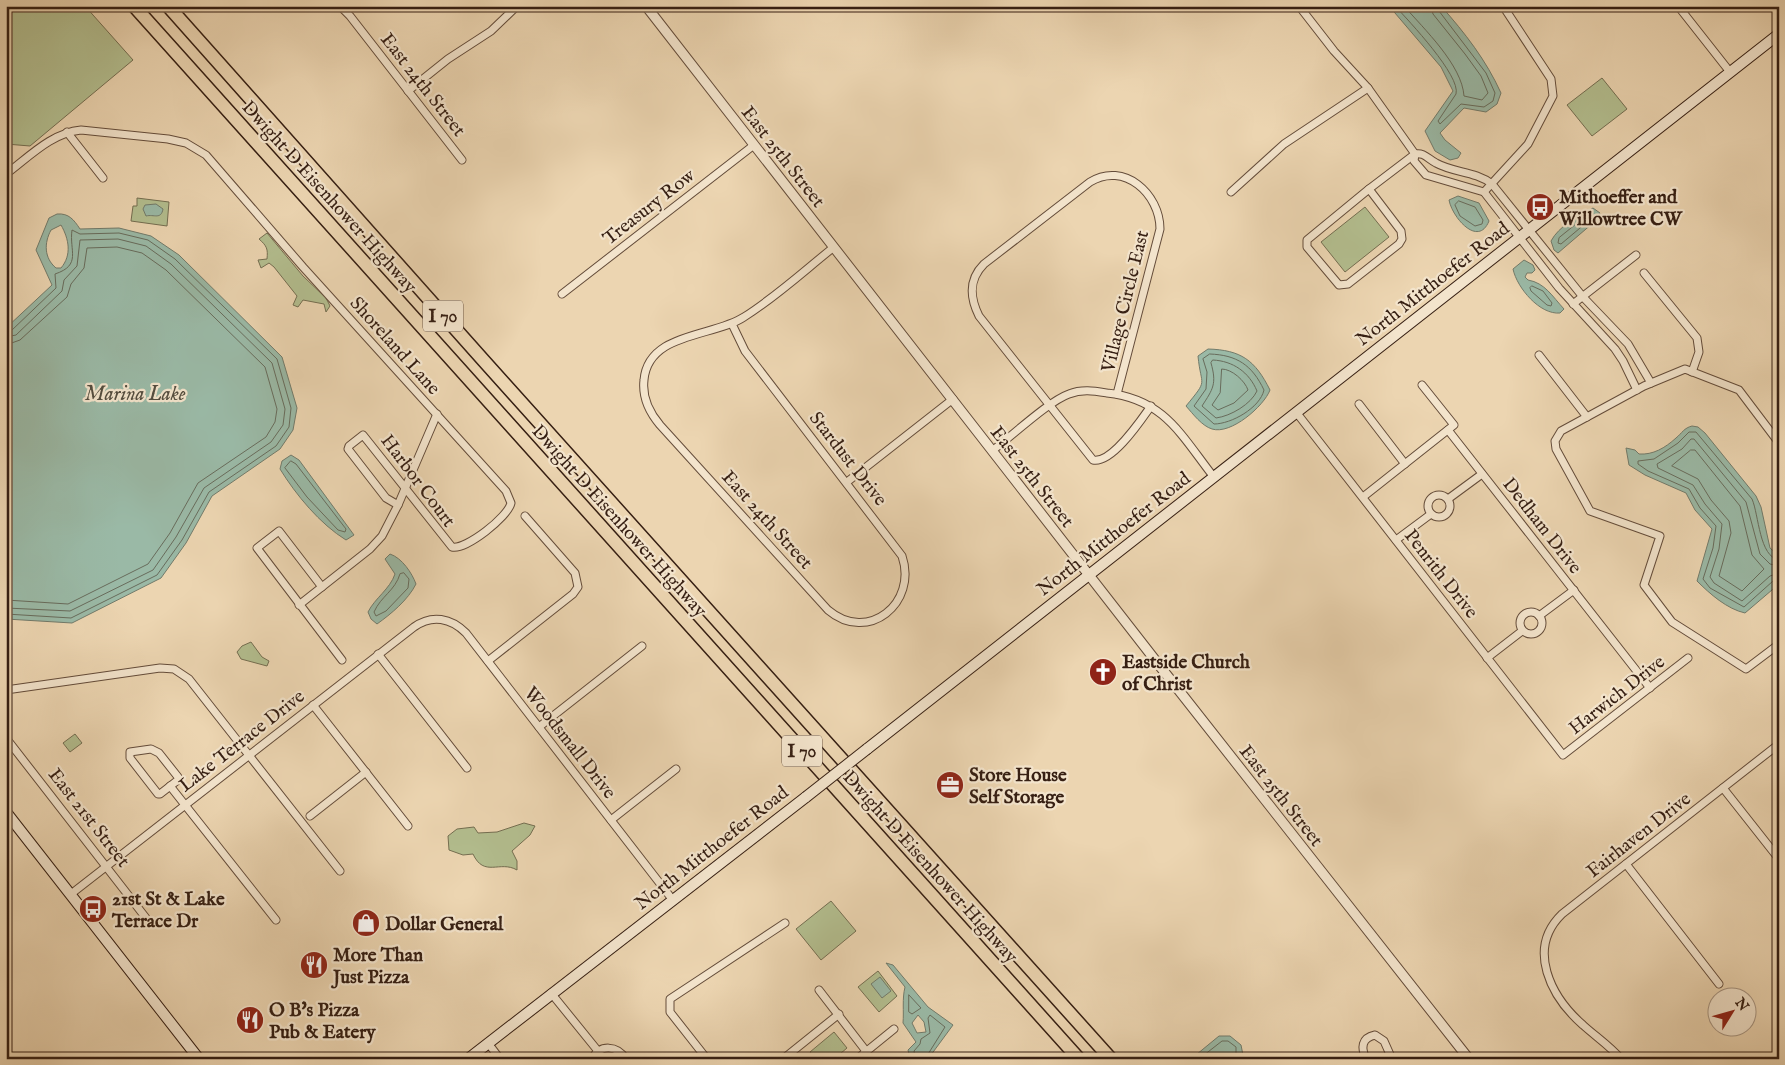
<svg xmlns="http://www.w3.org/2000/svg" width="1785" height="1065" font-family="'IM FELL English',serif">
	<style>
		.green { fill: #b3be8f; stroke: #746e51 }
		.water { fill: #9ab9a6; stroke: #727b6b; fill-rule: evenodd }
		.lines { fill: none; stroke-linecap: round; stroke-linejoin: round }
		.shore { stroke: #686c5c; stroke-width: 1 }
		.minor-casing { stroke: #644c3a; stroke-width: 9 }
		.tertiary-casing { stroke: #644c3a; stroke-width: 11 }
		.secondary-casing { stroke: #361f13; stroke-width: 12 }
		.motorway-casing { stroke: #361f13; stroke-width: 15 }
		.minor { stroke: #f3e4cc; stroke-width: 7 }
		.tertiary { stroke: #f3e4cc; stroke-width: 9 }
		.secondary { stroke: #f3e4cc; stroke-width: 10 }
		.motorway { stroke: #ecd5b1; stroke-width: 12 }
		.secondary-bridge-casing { stroke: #361f13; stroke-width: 12; stroke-linecap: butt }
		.secondary-bridge { stroke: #f3e4cc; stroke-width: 10 }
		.labels { text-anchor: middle; stroke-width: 4.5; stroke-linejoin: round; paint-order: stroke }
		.shield { fill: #f3e4cc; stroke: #6f5a4a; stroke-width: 1 }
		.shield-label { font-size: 18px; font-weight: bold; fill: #361f13 }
		.street-label { font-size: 19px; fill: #361f13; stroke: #f3e4cc }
		.poi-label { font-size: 19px; font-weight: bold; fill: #361f13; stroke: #f3e4cc; text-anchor: start }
		.water-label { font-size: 20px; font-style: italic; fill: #544d3f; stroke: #f3e4cc }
	</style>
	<rect width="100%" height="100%" fill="#ecd5b1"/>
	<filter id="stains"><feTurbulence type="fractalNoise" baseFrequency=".004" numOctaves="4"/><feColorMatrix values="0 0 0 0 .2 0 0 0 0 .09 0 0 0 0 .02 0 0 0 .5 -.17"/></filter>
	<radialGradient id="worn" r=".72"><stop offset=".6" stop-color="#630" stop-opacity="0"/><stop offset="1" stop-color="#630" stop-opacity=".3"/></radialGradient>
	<!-- green -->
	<g class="green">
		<path d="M6,6H85L133,60L30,146L6,144Z"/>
		<path d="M1602,78L1627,109L1592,136L1567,105Z"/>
		<path d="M137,198L169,202L167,226L131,221L133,206H137Z"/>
		<path d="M1365,207L1389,237L1345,272L1321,242Z"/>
		<path d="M267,233L303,276L326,298L330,306L326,312L324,304L303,300L298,307L293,305L297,296L274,267L269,263L261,268L258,260L267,259C268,249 267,246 259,239Z"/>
		<path d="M251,642L262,657L269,661L267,666L241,659L237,652L242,646Z"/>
		<path d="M75,734L82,743L70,752L63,743Z"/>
		<path d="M524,823L535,826L530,835L512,851L517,861V870C500,860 484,878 473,854L463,855L449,850L448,836L457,829L474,827L478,833L497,832Z"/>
		<path d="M831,901L856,931L821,960L796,929Z"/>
		<path d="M878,971L897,996L879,1012L858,987Z"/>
		<path d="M834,1032L847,1048L834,1059H815L810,1052Z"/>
	</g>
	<!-- water -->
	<g class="water">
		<path d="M1389,6H1441C1465,33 1486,60 1501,93L1497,104L1486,112L1464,108L1440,133L1445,140L1461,153L1458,158L1450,160L1435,151L1425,131L1453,91L1441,67Z"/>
		<path d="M1458,196L1479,203L1489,221C1478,248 1452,217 1449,200Z"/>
		<path d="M156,204L163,209C161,220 154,214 146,216L143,209L145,205Z"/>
		<path d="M1593,208L1600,213L1593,223L1558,253L1554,250L1551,241C1559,226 1578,216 1593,208Z"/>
		<path d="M57,214C69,213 74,220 80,229L119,228L151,236L179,255L282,357L297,408L293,430L280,449L212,496L186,543L161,578L72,623L6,619V328L52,285L36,250L49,218ZM61,225C69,239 72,255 61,268H56C44,258 44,243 51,230Z"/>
		<path d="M1524,260L1533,265L1535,270L1532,273H1527L1525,277L1528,280C1545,283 1552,296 1564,309L1560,313C1540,315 1517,288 1513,269Z"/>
		<path d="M1208,349C1241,350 1255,360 1270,390C1264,406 1231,435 1212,429C1202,426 1193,414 1186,406C1209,378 1201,388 1198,356Z"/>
		<path d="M1692,426L1698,427L1705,433L1756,496L1761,507L1770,548L1779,556V584L1745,613C1727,609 1710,594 1697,581L1712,529L1695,510L1686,493L1645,475L1629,465L1626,448L1635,450L1639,454C1653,455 1665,448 1676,438C1682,433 1684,428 1692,426Z"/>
		<path d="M291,455L299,460L354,535L346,540C320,524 296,495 280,469L282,461Z"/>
		<path d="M390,554C402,558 412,573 416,584C408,600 391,614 377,624L371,619L368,612C375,598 390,589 395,574L385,559Z"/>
		<path d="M886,963L893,965L928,1007L953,1025L928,1059H910L908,1050L916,1042L903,1023C904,1011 902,999 905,987ZM918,1015L924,1022L926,1032L917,1033L912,1023Z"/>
		<path d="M880,977L891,991L882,998L871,984Z"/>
		<path d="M1219,1036H1230L1241,1045L1243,1055L1240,1059H1191Z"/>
	</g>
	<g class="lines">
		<!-- shore -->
		<g class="shore">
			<path d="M1395,6C1409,21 1461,76 1456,94L1438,121L1440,124L1461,104L1484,107L1493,101L1495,93L1486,73L1439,11L1438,6"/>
			<path d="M1404,6C1424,29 1462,65 1464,96L1482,100L1488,93L1481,76L1465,54L1433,14L1431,6"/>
			<path d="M1459,201L1475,207L1483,220L1482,224L1475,226L1460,216L1455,205Z"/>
			<path d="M1584,218L1586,223L1561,244L1558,243L1559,238Z"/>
			<path d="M1532,286L1543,291L1552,303L1551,306L1547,305L1531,291L1530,288Z"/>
			<path d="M6,331L12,330L56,288L55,274C82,265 69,251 72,230L80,234L119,233L148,240L175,259L277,359L291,408L289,427L276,446L209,492L182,540L157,575L71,618L6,614"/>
			<path d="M6,337L16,335L62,291L64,280L77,266L80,240L118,239L146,246L171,264L272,363L285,409L283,425L271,442L204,488L176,537L153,570L70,611L6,608"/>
			<path d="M6,345L20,340L67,297L71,284L84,268L87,248L117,247L142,253L166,270L265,367L277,409L275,422L266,437L198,483L170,533L148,564L68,604L6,600"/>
			<path d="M1210,354C1237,355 1252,365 1264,390C1260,408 1231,424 1214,424L1194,406L1206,389L1207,372L1203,359Z"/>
			<path d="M1213,360C1233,361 1249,372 1257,391C1251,404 1231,416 1216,418L1202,406C1213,389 1217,384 1211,363Z"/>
			<path d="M1222,369C1232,369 1245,381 1248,390L1234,403L1218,410L1212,405L1220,393Z"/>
			<path d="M1691,450H1695L1740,506L1752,555L1764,569L1742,591L1719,576L1731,533L1729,521L1711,500L1698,479L1672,466Z"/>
			<path d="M291,461L296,464L346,529L345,532L338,530L307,497L285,468Z"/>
			<path d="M1779,560C1759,557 1759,515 1752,499L1696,432H1689L1678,443L1654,459L1638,461V464L1648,471L1689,489L1700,508L1716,526L1713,548L1703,579L1710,588L1744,607L1773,581L1779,580"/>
			<path d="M1779,566L1770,564L1760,554L1746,502L1694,439H1691L1682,449L1657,464L1658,468L1693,485L1705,504L1722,524L1719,549L1710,577L1714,583L1742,601L1770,576L1779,573"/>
			<path d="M404,573L409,579L408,588L386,611L376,616L374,612C381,596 395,591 400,574Z"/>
			<path d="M909,995L921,1008L912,1014L909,1012Z"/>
			<path d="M915,1059L914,1051L920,1044L921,1039L930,1033L928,1018L930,1015L945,1027L925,1059"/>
			<path d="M1199,1059L1222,1041H1228L1236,1047V1059"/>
		</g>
		<defs>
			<g id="minor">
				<path d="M340,6L350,16L462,160"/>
				<path d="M1299,6L1334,51L1368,88L1415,154L1414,161L1426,175L1484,192L1559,288L1615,349L1623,361L1637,390"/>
				<path d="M1678,6L1730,72"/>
				<path d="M408,91L448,59L491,31L517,6"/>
				<path d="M67,132L103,178"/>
				<path d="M1415,154C1424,152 1428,159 1436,163C1454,173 1475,171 1492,184L1583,297L1628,344L1651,383"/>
				<path d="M6,174C29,157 51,133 81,130L168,139L186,143L206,155L303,267L506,491L511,503C508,517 466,550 452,547L363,435L349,446L348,449L386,498L398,505"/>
				<path d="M1369,189L1401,231L1402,239L1399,244L1348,284L1339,285L1307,247V240Z"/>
				<path d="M1369,189L1415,154"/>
				<path d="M1231,192L1284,144L1368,88"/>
				<path d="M1484,192L1528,144L1553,96L1551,79L1503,6"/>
				<path d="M1644,273L1697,338L1699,352L1692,372"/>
				<path d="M562,294L754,145"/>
				<path d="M1573,304L1636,255"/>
				<path d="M732,324L745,351L902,556C918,603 868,644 828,610L660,425C649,412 642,397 644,380C648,332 714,337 744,317C776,297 805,270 834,247"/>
				<path d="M1539,355L1587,417"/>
				<path d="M1117,394L1160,229C1160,194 1124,161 1090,182L984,264C968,280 970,298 979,316L1093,460C1112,464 1141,420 1151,406"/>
				<path d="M1359,404L1405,464"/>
				<path d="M1296,412L1563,755L1688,658"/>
				<path d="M1448,430L1650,688"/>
				<path d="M1779,443L1739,390L1685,369L1644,386L1561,431L1555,441L1556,449L1590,511L1660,536L1644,585L1672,622L1746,669L1779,644"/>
				<path d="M993,450C1012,436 1049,401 1069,394C1082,389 1094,391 1107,393C1164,399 1181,435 1213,476"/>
				<path d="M847,482L953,399"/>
				<circle cx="1439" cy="506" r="11"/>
				<path d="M1363,497L1454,425L1422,385"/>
				<path d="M1448,499L1482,474"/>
				<path d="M1396,540L1431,514"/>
				<path d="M322,587L279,531L257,548L342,660"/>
				<path d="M299,605L370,549L382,536L398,505L437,414"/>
				<circle cx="1531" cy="623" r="11"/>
				<path d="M1539,616L1574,590"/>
				<path d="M378,654L467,768"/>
				<path d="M1487,658L1522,631"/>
				<path d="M488,661L573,594L578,587L575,573L525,516"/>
				<path d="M6,690L160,668L174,669L189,679L340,871"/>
				<path d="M313,705L408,826"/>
				<path d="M539,727L642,646"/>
				<path d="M6,738L146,918"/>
				<path d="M151,749L159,753L178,777V780L160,794H158L130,758V752Z"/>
				<path d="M170,786L276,920"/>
				<path d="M1723,788L1779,859"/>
				<path d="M310,816L366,772"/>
				<path d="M611,820L676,769"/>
				<path d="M1626,864L1719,984"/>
				<path d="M71,894L414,627C432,614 451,618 466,633L672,899"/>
				<path d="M819,990L866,1051"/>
				<path d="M551,993L598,1051"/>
				<path d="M488,1043L500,1059"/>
				<path d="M592,1059C600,1044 617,1045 626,1059"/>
				<path d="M707,1059L670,1012V999L785,923"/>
				<path d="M783,1059L839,1014"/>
				<path d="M857,1059L894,1029"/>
				<path d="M1366,1059C1361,1048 1361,1038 1375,1035L1384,1041L1392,1059"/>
				<path d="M1621,1059C1610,1046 1595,1036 1583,1025C1551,997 1526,949 1562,914L1779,744"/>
			</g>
			<path id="tertiary" d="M646,6L1166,674L1469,1059"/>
			<g id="secondary">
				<path d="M867,749L1779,34"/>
				<path d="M6,812L199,1059"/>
				<path d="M468,1059L806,797"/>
			</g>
			<g id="motorway">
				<path d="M134,6L1079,1059"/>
				<path d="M168,6L484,361L1111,1059"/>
			</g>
		</defs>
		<!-- minor casing -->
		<use href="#minor" class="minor-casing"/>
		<!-- tertiary casing -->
		<use href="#tertiary" class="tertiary-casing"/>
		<!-- secondary casing -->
		<use href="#secondary" class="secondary-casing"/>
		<!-- motorway casing -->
		<use href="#motorway" class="motorway-casing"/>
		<!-- minor -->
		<use href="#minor" class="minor"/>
		<!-- tertiary -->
		<use href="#tertiary" class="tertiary"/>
		<!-- secondary -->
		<use href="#secondary" class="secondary"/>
		<!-- motorway -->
		<use href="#motorway" class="motorway"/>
		<defs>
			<path id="secondary-bridge" d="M806,797L867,749"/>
		</defs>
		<!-- secondary-bridge casing -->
		<use href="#secondary-bridge" class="secondary-bridge-casing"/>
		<!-- secondary-bridge -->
		<use href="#secondary-bridge" class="secondary-bridge"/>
	</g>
	<!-- icons -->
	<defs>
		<symbol id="bus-disc" viewBox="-11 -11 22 22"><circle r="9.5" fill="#8f2418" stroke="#f3e4cc"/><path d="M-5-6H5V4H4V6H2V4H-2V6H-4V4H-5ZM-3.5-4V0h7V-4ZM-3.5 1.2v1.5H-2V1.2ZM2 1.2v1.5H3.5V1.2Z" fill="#fff"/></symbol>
		<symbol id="church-disc" viewBox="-11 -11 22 22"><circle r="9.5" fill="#8f2418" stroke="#f3e4cc"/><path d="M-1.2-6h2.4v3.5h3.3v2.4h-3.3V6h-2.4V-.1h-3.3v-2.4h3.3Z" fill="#fff"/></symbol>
		<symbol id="office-disc" viewBox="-11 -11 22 22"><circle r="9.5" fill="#8f2418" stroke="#f3e4cc"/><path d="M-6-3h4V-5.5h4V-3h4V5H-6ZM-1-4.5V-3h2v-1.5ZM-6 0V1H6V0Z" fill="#fff"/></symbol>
		<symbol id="shop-disc" viewBox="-11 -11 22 22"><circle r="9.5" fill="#8f2418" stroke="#f3e4cc"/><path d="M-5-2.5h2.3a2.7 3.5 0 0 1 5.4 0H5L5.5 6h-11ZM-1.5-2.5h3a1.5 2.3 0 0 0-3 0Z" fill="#fff"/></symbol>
		<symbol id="restaurant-disc" viewBox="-11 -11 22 22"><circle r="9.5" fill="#8f2418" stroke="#f3e4cc"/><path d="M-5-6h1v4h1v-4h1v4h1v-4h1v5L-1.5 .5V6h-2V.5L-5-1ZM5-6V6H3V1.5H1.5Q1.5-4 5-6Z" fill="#fff"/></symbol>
	</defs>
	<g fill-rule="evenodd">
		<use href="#bus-disc" x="1524" y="191" width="32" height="32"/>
		<use href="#church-disc" x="1087" y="656" width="32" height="32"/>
		<use href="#office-disc" x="934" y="769" width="32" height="32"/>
		<use href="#bus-disc" x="77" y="893" width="32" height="32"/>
		<use href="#shop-disc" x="350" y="907" width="32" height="32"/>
		<use href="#restaurant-disc" x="298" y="949" width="32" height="32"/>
		<use href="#restaurant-disc" x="234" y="1004" width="32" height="32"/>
	</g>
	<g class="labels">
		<!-- shield labels -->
		<g class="shield">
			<rect x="423" y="300.5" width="40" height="31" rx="4"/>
			<rect x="782" y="735.5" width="40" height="31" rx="4"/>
		</g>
		<g class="shield-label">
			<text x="443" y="322">I 70</text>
			<text x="802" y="757">I 70</text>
		</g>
		<!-- street labels -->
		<g class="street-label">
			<text transform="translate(424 84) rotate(52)" y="7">East 24th Street</text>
			<text transform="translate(784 156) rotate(52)" y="7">East 25th Street</text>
			<text transform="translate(330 196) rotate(48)" y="7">Dwight D Eisenhower Highway</text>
			<text transform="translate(648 206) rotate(-38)" y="7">Treasury Row</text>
			<text transform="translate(1432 283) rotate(-38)" y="7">North Mitthoefer Road</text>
			<text transform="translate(1124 301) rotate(-76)" y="7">Village Circle East</text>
			<text transform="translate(396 345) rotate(48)" y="7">Shoreland Lane</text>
			<text transform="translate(849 458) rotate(52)" y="7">Stardust Drive</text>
			<text transform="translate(1033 476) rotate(52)" y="7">East 25th Street</text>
			<text transform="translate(419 480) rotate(53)" y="7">Harbor Court</text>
			<text transform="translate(768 519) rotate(48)" y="7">East 24th Street</text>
			<text transform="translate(620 520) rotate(48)" y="7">Dwight D Eisenhower Highway</text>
			<text transform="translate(1543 525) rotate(52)" y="7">Dedham Drive</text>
			<text transform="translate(1113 533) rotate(-38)" y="7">North Mitthoefer Road</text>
			<text transform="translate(1442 573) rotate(52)" y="7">Penrith Drive</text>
			<text transform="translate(1616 694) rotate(-38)" y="7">Harwich Drive</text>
			<text transform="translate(241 740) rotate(-38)" y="7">Lake Terrace Drive</text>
			<text transform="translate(571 742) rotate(52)" y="7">Woodsmall Drive</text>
			<text transform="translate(1282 795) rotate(52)" y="7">East 25th Street</text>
			<text transform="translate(90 817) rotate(52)" y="7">East 21st Street</text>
			<text transform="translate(1638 834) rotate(-38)" y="7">Fairhaven Drive</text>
			<text transform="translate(711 847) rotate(-38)" y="7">North Mitthoefer Road</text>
			<text transform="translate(931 866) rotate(48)" y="7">Dwight D Eisenhower Highway</text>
		</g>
		<!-- poi labels -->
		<g class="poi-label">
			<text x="1559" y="203">Mithoeffer and<tspan x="1559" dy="22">Willowtree CW</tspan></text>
			<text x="1122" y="668">Eastside Church<tspan x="1122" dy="22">of Christ</tspan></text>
			<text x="969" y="781">Store House<tspan x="969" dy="22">Self Storage</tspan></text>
			<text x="112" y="905">21st St &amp; Lake<tspan x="112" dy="22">Terrace Dr</tspan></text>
			<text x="385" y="930">Dollar General</text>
			<text x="333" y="961">More Than<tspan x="333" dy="22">Just Pizza</tspan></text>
			<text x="269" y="1016">O B's Pizza<tspan x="269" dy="22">Pub &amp; Eatery</tspan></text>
		</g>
		<!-- water labels -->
		<g class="water-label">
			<text x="135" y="400">Marina Lake</text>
		</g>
	</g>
	<!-- margin -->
	<rect width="1785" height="1065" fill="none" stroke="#ecd5b1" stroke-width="25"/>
	<rect x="8" y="8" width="1770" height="1050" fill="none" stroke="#361f13" stroke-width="2.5"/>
	<rect x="12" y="12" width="1760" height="1040" fill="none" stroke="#361f13"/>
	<!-- north arrow -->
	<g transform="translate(1732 1012) rotate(53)"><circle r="24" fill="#f3e4cc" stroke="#a79582"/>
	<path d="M0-4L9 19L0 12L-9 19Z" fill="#8f2418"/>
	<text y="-8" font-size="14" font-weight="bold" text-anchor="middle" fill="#361f13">N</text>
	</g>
	<rect width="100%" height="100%" filter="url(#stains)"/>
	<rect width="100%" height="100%" fill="url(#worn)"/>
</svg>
